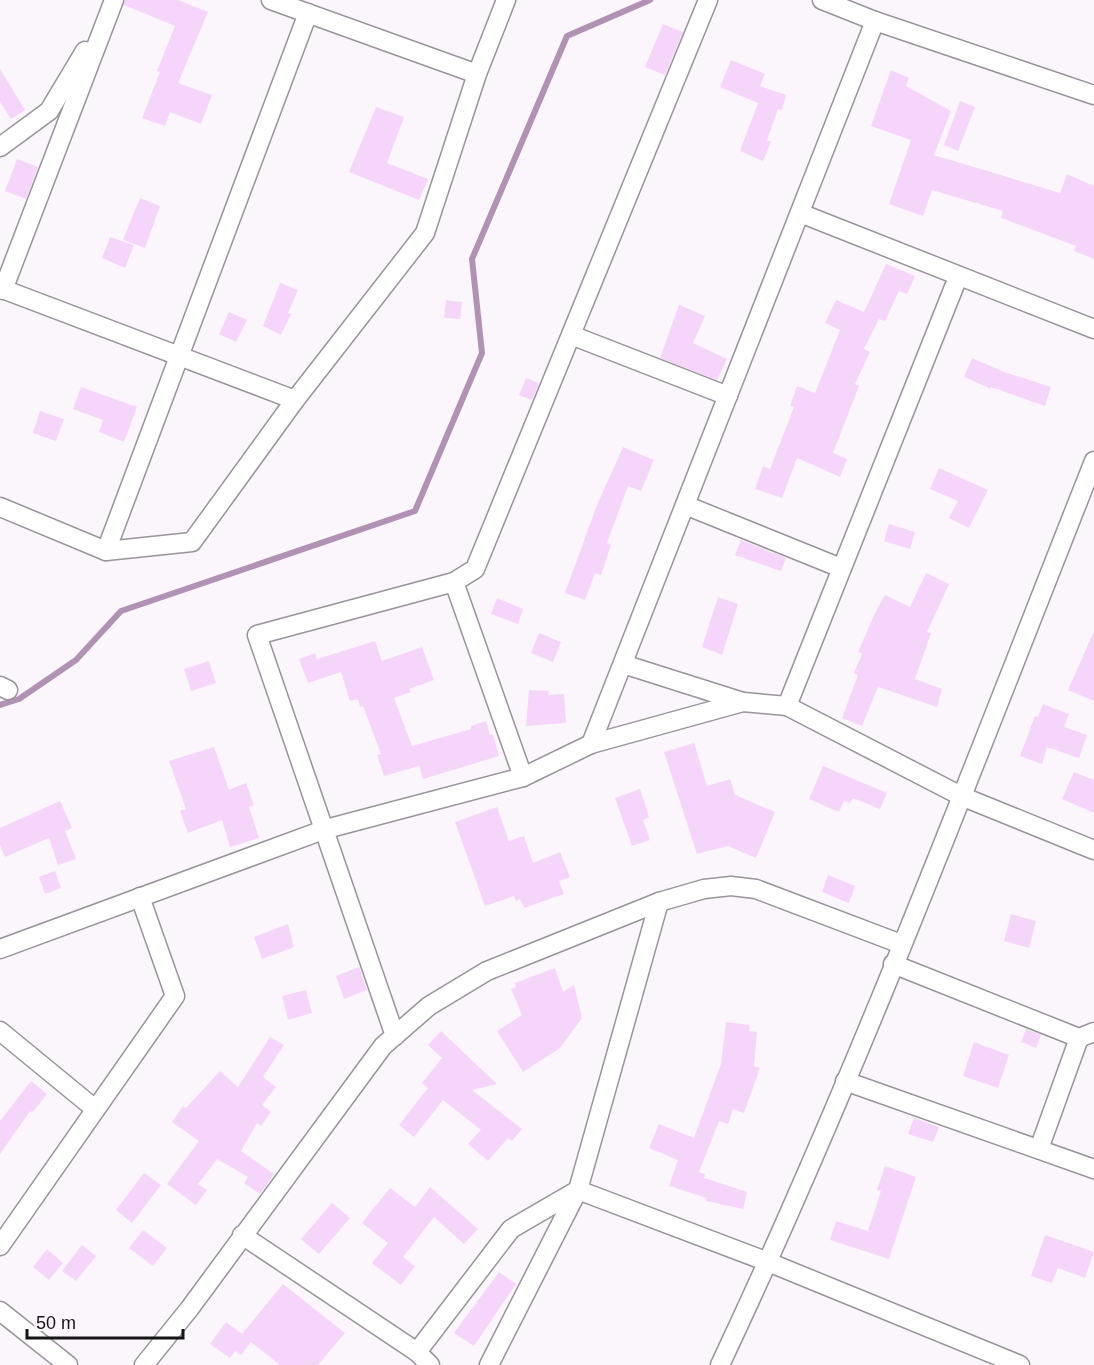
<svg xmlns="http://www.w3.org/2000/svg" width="1094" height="1365" font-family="Helvetica,sans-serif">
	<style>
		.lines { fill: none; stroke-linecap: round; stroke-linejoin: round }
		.stream { stroke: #b192b4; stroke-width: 6 }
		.building { fill: #f6d5fa }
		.minor-casing { stroke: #989499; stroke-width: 21 }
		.minor { stroke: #fff; stroke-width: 18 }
	</style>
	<rect width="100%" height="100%" fill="#faf6fb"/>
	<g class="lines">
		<!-- stream -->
		<path class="stream" d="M0,705L19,699L76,660L121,611L415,511L482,353L472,259L567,36L650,0"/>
	</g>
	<!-- building -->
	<g class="building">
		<path d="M125,0H178L208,12L178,83L212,95L201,124L170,112L165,126L142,118L160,72L157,71L175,26L124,5Z"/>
		<path d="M663,24L683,32L665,75L645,67Z"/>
		<path d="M731,60L765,74L760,86L786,95L782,110L778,109L767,140L771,142L763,161L740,151L758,103L720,87Z"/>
		<path d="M0,69L25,110L11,119L0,102Z"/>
		<path d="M891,70L909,78L906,86L951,111L934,155L1060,193L1067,174L1094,186V259L1074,251L1076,246L1001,218L1003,211L932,190L923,216L889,204L911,140L871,126Z"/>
		<path d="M960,101L975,107L958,151L944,145Z"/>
		<path d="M376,107L404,117L387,163L428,179L419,200L349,172Z"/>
		<path d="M17,159L38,167L26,199L5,191Z"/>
		<path d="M140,198L160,206L145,248L123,240Z"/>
		<path d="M110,237L134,245L125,268L102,258Z"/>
		<path d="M886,264L915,276L907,294L899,291L885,321L879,319L864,349L870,352L855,384L859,386L833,453L847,459L840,477L797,458L782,498L755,489L763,466L770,469L794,407L790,406L797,386L815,393L840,330L825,323L836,300L864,312Z"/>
		<path d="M280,283L298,290L288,313L291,314L281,335L263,326Z"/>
		<path d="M446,300L462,302L460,319L444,318Z"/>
		<path d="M679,305L705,316L693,343L727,359L717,380L660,358Z"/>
		<path d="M229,312L247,320L236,342L219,334Z"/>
		<path d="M972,358L1004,372L1051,387L1045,406L991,387V389L964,377Z"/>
		<path d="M526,378L539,383L532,400L519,395Z"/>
		<path d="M81,387L137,407L124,442L99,432L103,420L73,409Z"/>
		<path d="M40,411L64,419L56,441L33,433Z"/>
		<path d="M623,447L654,460L641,491L628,486L607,543L611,545L601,575L595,573L585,600L565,593L597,505Z"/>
		<path d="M939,468L988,490L969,528L949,518L958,501L930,489Z"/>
		<path d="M889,524L915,532L910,549L884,541Z"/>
		<path d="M741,540L786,558L781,571L735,555Z"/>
		<path d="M926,573L949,584L927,632L931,633L915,679L942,689L937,707L878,687L862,726L842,718L858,675L854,673L862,654L858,652L875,613L885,595L910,607Z"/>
		<path d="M718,597L738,604L722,655L702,647Z"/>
		<path d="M497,598L523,609L518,624L491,614Z"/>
		<path d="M1094,631V701L1068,690Z"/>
		<path d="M539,633L561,642L553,662L531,653Z"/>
		<path d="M375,641L382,661L422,647L434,680L409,689L411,692L394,698L412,746L471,729V726L486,721L490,735L493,734L499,756L423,779L419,766L384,776L377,755L381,754L363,706L360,707L358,699L350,701L341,672L308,683L299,659L315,653L317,659Z"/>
		<path d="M209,661L216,683L191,691L184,669Z"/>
		<path d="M529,690L549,691L548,695L564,694L566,723L526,726Z"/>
		<path d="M1043,704L1069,714L1064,727L1087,735L1079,758L1047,747L1042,764L1020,756L1035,716L1038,717Z"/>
		<path d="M694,743L707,786L730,779L735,795L775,812L756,858L728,846L697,854L664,752Z"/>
		<path d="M214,747L229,790L246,783L254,805L249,807L259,838L230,847L222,820L188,833L180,811L186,809L169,761Z"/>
		<path d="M823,766L887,793L880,809L853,798L850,803L844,801L839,812L809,799Z"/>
		<path d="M1074,772L1094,780V813L1062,799Z"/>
		<path d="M640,789L649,817L643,820L650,840L632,846L615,798Z"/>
		<path d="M60,801L72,828L65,831L76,859L58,865L49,838L5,857L0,845V828Z"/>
		<path d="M497,807L509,841L524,836L533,863L560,852L570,877L559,881L564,894L524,908L520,899L516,901L514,896L485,906L455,822Z"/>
		<path d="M55,871L61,888L45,894L39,877Z"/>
		<path d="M828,875L855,886L849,903L822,892Z"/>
		<path d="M1011,914L1036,921L1029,948L1004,941Z"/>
		<path d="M288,924L294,947L262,959L254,937Z"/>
		<path d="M359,967L367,990L344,999L336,976Z"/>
		<path d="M555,968L563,992L574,985L582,1018L560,1048L523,1072L497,1031L522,1015L511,989L516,987L515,983Z"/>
		<path d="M306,990L312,1013L288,1020L282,996Z"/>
		<path d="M726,1022L750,1025L749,1031L757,1032L754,1066L760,1068L744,1113L733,1109L728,1124L719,1121L699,1172L705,1174L704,1178L747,1192L743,1209L706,1201L707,1198L669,1186L678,1160L649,1148L659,1124L694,1138L721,1064Z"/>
		<path d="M1026,1029L1041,1035L1036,1048L1021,1042Z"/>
		<path d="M441,1031L497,1084L472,1090L522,1129L512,1141L508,1138L488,1161L468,1144L481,1130L443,1100L414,1137L399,1125L428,1088L422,1083L442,1058L428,1045Z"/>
		<path d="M270,1037L284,1045L263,1077L276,1087L262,1105L271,1112L261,1126L257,1123L241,1151L274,1174L260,1194L244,1183L248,1177L217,1159L198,1184L207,1190L196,1205L167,1184L199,1141L172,1122L183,1106L186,1108L220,1071L238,1087Z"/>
		<path d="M974,1042L1009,1055L998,1088L963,1076Z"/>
		<path d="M31,1081L47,1094L32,1113L30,1111L0,1154V1121Z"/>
		<path d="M914,1118L939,1127L933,1142L908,1134Z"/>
		<path d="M885,1166L916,1177L889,1259L830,1240L836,1221L868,1231L881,1191L877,1190Z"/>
		<path d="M144,1173L161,1185L132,1223L116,1210Z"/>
		<path d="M430,1187L478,1229L464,1244L434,1217L403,1257L415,1266L401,1285L372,1263L388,1243L362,1223L390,1188L415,1207Z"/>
		<path d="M332,1203L350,1218L319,1254L301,1239Z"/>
		<path d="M143,1230L167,1248L153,1266L129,1248Z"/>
		<path d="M1045,1235L1094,1252L1085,1278L1058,1268L1052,1283L1031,1276Z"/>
		<path d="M82,1245L96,1256L76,1281L62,1271Z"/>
		<path d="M47,1249L63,1263L49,1280L33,1267Z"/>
		<path d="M499,1272L516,1284L474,1346L454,1333Z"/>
		<path d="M283,1284L345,1333L318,1365H280L251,1342L241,1355L235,1351L230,1358L210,1344L226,1322L242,1334Z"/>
	</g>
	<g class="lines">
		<defs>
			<g id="minor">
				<path d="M271,0L477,74"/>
				<path d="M822,0L875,21L1094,95"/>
				<path d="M0,147L49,111L85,51"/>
				<path d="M800,213L1094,329"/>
				<path d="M958,277L787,706L961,796L1094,850"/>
				<path d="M0,288L295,400"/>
				<path d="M3,290L114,0"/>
				<path d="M571,335L728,396"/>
				<path d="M685,505L841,568"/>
				<path d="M0,507L106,551L308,13"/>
				<path d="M106,551L192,542L295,400L425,233L477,74L506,0"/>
				<path d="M454,582L523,777"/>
				<path d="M623,664L743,702L787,706"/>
				<path d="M0,686L8,690"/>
				<path d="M591,744L875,21"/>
				<path d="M0,949L326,829L523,777L591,744L743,702"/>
				<path d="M893,964L1079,1038L1094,1032"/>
				<path d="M0,1031L95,1109"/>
				<path d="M395,1036L257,635L454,582L475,569L708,0"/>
				<path d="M845,1081L1094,1169"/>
				<path d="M1039,1149L1079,1038"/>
				<path d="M242,1235L417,1352L430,1365"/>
				<path d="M0,1246L175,996L140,897"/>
				<path d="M0,1311L68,1365"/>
				<path d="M417,1352L511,1229L578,1190L768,1262L1020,1365"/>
				<path d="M144,1365L190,1308L383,1046L429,1006L487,971L659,902L704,889L731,886L756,889L901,944"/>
				<path d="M489,1365L578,1190L659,902"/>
				<path d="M720,1365C859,1070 974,764 1094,461"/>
			</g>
		</defs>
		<!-- minor casing -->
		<use href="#minor" class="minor-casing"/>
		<!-- minor -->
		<use href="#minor" class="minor"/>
	</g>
	<!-- scale -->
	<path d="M27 1329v9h156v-9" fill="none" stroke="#161416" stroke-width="3"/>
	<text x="36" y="1329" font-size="18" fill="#161416" stroke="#faf6fb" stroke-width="4.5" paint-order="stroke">50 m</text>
</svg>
